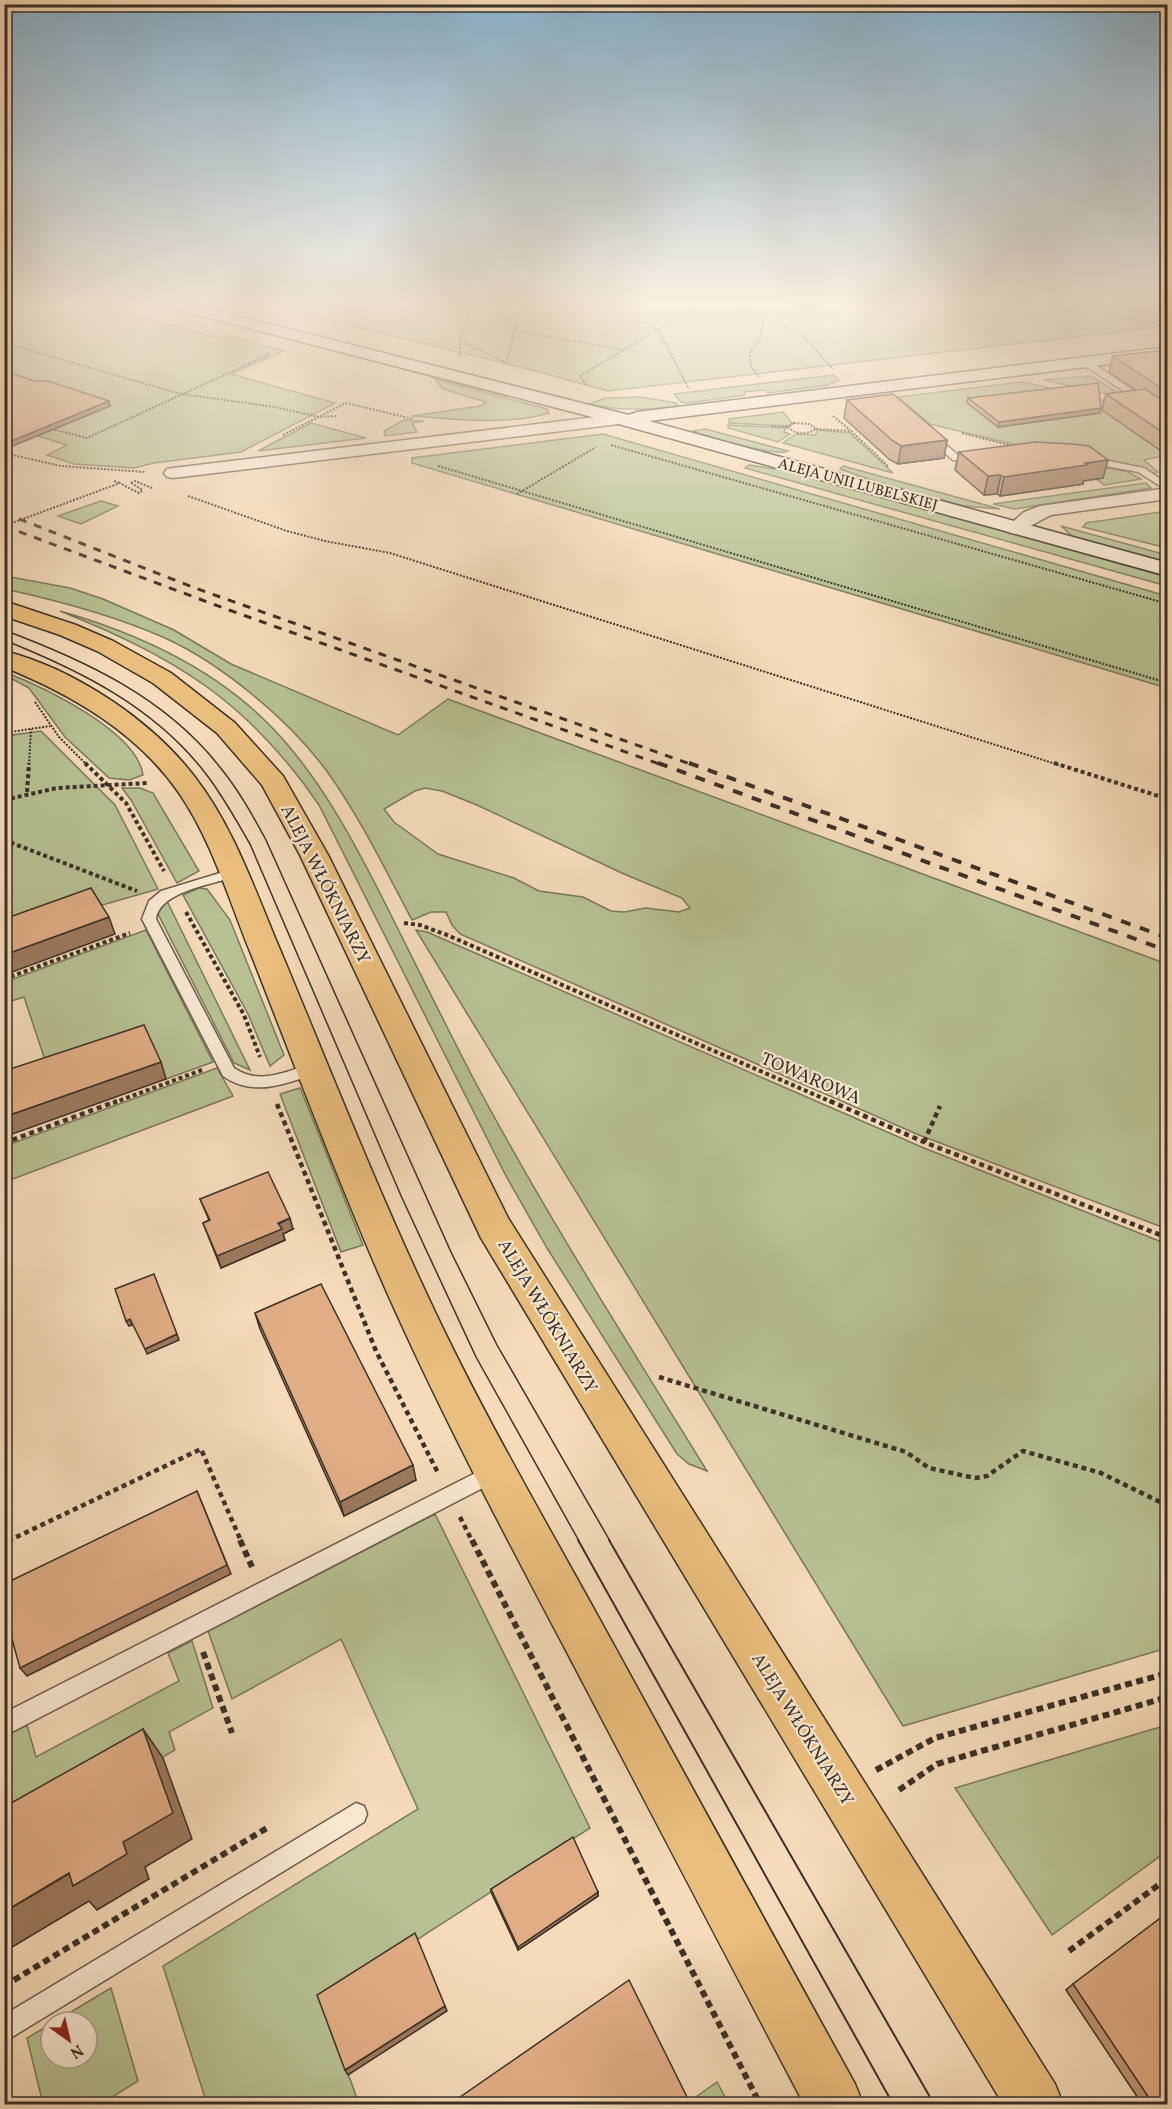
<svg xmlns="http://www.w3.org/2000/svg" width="1172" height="2109" font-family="Vollkorn,serif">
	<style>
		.green { fill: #b7c192; stroke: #78795c; stroke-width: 1.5; fill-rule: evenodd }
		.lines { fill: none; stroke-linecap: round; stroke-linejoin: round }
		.lane-casing { stroke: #685c4c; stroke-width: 3 }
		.street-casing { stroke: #685c4c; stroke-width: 3 }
		.secondary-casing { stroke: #393127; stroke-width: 3 }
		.primary-casing { stroke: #393127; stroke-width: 3 }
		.path-far3 { stroke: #393127; stroke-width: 2; stroke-dasharray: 2 1.5; stroke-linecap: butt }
		.path-far2 { stroke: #393127; stroke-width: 4; stroke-dasharray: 4 3; stroke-linecap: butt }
		.path-far1 { stroke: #393127; stroke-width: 4.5; stroke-dasharray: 5 4; stroke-linecap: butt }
		.path { stroke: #393127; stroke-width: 6; stroke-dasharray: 7 4.5; stroke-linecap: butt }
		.lane { fill: #f8e8d2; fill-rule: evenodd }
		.street { fill: #f8e8d2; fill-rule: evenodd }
		.secondary { fill: #f8e8d2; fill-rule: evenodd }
		.primary { fill: #eabe7c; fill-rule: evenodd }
		.tram-far1 { stroke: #393127; stroke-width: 1.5 }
		.tram { stroke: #393127; stroke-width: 2 }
		.rail-far1 { stroke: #393127; stroke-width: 3; stroke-dasharray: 8 8; stroke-linecap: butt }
		.rail { stroke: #393127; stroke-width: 4; stroke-dasharray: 10 10; stroke-linecap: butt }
		.path-bridge { stroke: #393127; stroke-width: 2; stroke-dasharray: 2 1.5; stroke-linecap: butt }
		.wall { fill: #c19572; stroke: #393127; stroke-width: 1.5 }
		.shaded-wall { fill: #9d795d; stroke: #393127; stroke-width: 1.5 }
		.building { fill: #e0ad85; stroke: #393127; stroke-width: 1.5 }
		.labels { text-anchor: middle; stroke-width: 4.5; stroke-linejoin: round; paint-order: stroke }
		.far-street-label { font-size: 15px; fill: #393127; stroke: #f8e8d2 }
		.street-label { font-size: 18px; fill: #393127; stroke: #f8e8d2 }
	</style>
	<rect width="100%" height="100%" fill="#f5dbb9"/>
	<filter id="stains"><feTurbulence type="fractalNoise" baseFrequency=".00333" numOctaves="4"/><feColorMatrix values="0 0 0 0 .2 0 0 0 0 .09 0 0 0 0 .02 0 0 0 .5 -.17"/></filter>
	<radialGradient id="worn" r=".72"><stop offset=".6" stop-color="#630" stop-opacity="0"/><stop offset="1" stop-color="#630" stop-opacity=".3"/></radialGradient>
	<!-- green -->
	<g class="green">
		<path d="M5,302H85L219,338L226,335L284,351L231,374L335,403L241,452L154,463L134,468L74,464L47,455L67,445L5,426Z"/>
		<path d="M255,302H1167L1168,326L608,391L532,370Z"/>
		<path d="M834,375L839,380L828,385L768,393L764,390L744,392L745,395L688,403L681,402L674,394Z"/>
		<path d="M1091,376L1119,394L1111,395L1044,380Z"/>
		<path d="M435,379L547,409L549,413C504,426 458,419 412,416L480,406L486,402L443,389Z"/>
		<path d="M1023,382L1119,404L1167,424V455L1144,460L1158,472L1153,473L1113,462L1079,457L1029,443L1025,447L930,424L898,397Z"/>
		<path d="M640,397L676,403L678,406C647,410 620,411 589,404L606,398Z"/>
		<path d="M783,412L792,423L788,426L729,423V419Z"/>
		<path d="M404,420L424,421L412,423L417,432L385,436L384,431Z"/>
		<path d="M311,423L366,438L258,451Z"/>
		<path d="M728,425L786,428L784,432L790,434L778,442L728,428Z"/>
		<path d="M705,429L788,451C777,457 709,437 693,431Z"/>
		<path d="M818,430L850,433L893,473L783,443L796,434L815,435Z"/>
		<path d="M603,434L1167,596V688L412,463V458Z"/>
		<path d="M1085,464L1128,472L1141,479L1104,485L1078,465Z"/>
		<path d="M749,465L786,471L1167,577V586L745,468Z"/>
		<path d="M843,466L1000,509L964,506L877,482L840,469Z"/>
		<path d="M1146,483L1151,488L1015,509L993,504Z"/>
		<path d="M101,501L118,506L81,524L58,516Z"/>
		<path d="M1167,511V548L1083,527L1086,523Z"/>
		<path d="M1061,526L1167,555V562L1072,536Z"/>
		<path d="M5,576L70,588L103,599L174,630L231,664L398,735L448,699L1167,964V1229L919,1135L460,934L452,925L446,912H431L412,920C385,869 360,817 326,770C289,720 222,664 165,638C113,615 60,601 5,589ZM425,788L442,791L477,805L624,874L682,898L690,908L679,912L645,908L625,912L611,911L583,897L539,891L514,878L438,854L394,822L384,809L415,791Z"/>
		<path d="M60,611C144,635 229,675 287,744C328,792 357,848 386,905C414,961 442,1018 471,1074C543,1210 626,1340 707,1471L689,1464L677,1454L547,1248L506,1176L319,805C248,701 175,657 60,611Z"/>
		<path d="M5,672C43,687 137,731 143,775L129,780L109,778L65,737L29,688L5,675Z"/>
		<path d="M41,731L115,805L158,889L5,933V736Z"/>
		<path d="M122,788H140L153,793L199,871L177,883L131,800Z"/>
		<path d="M199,888L207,889L230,920L284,1055L270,1066L248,1014L183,895Z"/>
		<path d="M167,901L250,1070L234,1063L157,912Z"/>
		<path d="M146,930L213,1062L166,1079L4,1075L45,1060L24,997L5,1003V982Z"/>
		<path d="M416,930L427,932L924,1148L1167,1244V1648L903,1726Z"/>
		<path d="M217,1068L233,1096L5,1182V1146Z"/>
		<path d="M300,1088L301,1090L363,1245L341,1252L280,1094Z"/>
		<path d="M435,1514L590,1828L322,2001L359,2104H207L163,1966L418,1809L341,1639L232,1699L208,1631Z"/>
		<path d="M192,1641L213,1708L169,1732L175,1750L5,1850V1736L27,1725L36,1757L179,1681L168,1653Z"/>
		<path d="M1167,1725V1851L1052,1935L955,1788Z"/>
		<path d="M111,1988L138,2081L101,2104H43L27,2038L51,2024V2058H87V2022H54Z"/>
		<path d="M717,2082L729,2104H686Z"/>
	</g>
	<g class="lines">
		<defs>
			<g id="lane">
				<path d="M1082,360H1088L1168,414V420L1082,364Z"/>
				<path d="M926,433H932L959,456L981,462L977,465L953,460L926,437Z"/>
				<path d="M1088,457L1144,468L1168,484V491L1138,472L1085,462V458Z"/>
				<path d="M233,869L240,873L238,876C214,884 160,891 156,919L234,1068C259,1086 287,1071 314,1063L319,1065L322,1069L319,1073C286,1083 254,1098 223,1076L142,919L149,901L161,891Z"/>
				<path d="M495,1463L502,1466L505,1472L502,1478L4,1736V1713Z"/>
				<path d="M356,1803L364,1806L367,1814L364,1822L4,2042V2015Z"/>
			</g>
			<g id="street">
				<path d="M621,414L629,419L627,423L173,478L167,477L164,473L167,469L173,468Z"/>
				<path d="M1168,488V499L1051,515L1015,534L1008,532L1006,528L1024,512L1040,506Z"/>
			</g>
			<path id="secondary" d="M157,302H182L629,415L637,412L1168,347V357L649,421L1168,563V576L615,423L159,305Z"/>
			<g id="primary">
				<path d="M4,601L76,625L113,641L171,673L235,723L283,776L328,855L508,1218L1055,2084L1063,2104H1003L481,1238L300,855L262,785L217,733L153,683L97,651L60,635L4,616Z"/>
				<path d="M4,651C73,668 151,720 194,776C236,830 257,897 284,959C331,1072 376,1186 428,1297C479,1407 541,1513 600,1620C685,1775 770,1930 855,2084L863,2104H804C726,1956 648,1807 570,1658C507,1539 444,1420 389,1297C339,1184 296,1068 251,954C229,900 212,841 179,793C137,732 71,694 4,667Z"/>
			</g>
		</defs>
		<!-- lane casing -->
		<use href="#lane" class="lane-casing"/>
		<!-- street casing -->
		<use href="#street" class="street-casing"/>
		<!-- secondary casing -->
		<use href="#secondary" class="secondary-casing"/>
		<!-- primary casing -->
		<use href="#primary" class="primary-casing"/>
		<!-- path-far3 -->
		<g class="path-far3">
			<path d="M78,302L150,321"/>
			<path d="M609,302L658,330L689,389"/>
			<path d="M728,302L764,318L760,339L750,351L751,367L760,377"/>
			<path d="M1118,302L1164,328"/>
			<path d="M764,318L799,332L833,369"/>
			<path d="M512,330L624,350"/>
			<path d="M460,337L471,346L505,362"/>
			<path d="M4,343L181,394L275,407L319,417L337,416"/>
			<path d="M460,356V337L475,302"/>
			<path d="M506,364L522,302"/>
			<path d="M586,385L580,376L704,302"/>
			<path d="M833,416L850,430"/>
			<path d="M794,423L810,424L816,429C806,435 796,435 788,427Z"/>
			<path d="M771,426L788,427"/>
			<path d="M48,428L87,438L270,354"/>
			<path d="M816,429L851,431L888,466"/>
			<path d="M962,433L1013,446"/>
			<path d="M283,435L346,403L413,419"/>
			<path d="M611,445L1168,604"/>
			<path d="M4,453L61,466L146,472"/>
			<path d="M438,466L1168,683"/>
			<path d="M114,481L120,483"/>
			<path d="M131,483L135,481L152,488"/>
			<path d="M131,483L143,490"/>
			<path d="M125,486L139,493L143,490"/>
			<path d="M517,494L596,447"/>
			<path d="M188,496L287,531L325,541L390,553L1059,765"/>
			<path d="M35,702L59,737L87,765"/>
			<path d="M4,733L50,726"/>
			<path d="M29,765L31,729"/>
		</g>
		<!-- path-far2 -->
		<g class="path-far2">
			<path d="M85,763L126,803L164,871"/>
			<path d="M1054,763L1168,799"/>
			<path d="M27,792L29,763"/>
			<path d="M4,800L57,788L148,783"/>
			<path d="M4,840L137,891"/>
			<path d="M186,912L244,1015L260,1057"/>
			<path d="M404,923L420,925L447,935L834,1103"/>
			<path d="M4,979L130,933"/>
			<path d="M113,1103L202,1070"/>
		</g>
		<!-- path-far1 -->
		<g class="path-far1">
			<path d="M830,1101L924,1142L1168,1238"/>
			<path d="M277,1104L376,1351L438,1473"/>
			<path d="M924,1142L940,1106"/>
			<path d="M4,1143L117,1101"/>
			<path d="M659,1377L906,1452L929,1468L975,1478L987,1476L1023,1451L1101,1473L1168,1506"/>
			<path d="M460,1517L472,1541"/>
			<path d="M8,1541L201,1449L241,1541"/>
		</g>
		<!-- path -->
		<g class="path">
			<path d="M240,1540L252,1567"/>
			<path d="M472,1540L760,2104"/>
			<path d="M4,1543L11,1540"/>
			<path d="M203,1652L232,1733"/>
			<path d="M876,1770L935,1738L1168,1673"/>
			<path d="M899,1790L937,1764L1168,1697"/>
			<path d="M1069,1951L1168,1878"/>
			<path d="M4,1986L267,1828"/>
		</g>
		<!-- lane -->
		<use href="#lane" class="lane"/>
		<!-- street -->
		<use href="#street" class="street"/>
		<!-- secondary -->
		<use href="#secondary" class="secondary"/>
		<!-- primary -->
		<use href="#primary" class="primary"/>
		<!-- tram-far1 -->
		<g class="tram-far1">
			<path d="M4,630C84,660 165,697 219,766C238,789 252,814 266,840L451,1252L497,1345L610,1541"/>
			<path d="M4,640C79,670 155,707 206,774C223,796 236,820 250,844L402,1198L476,1357L579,1541"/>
		</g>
		<!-- tram -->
		<g class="tram">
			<path d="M578,1540L893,2104"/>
			<path d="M609,1540L934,2104"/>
		</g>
		<!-- rail-far1 -->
		<g class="rail-far1">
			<path d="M4,513L195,588L693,765"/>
			<path d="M4,526L229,610L662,765"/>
		</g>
		<!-- rail -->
		<g class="rail">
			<path d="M658,763L1168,951"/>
			<path d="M689,763L1168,938"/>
		</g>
		<!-- path-bridge -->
		<path class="path-bridge" d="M4,526L120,483L125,486"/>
	</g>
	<!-- wall -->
	<g class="wall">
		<path d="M1167,350V455L1102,410L1106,394L1136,390L1109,372L1113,356Z"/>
		<path d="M4,371L110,406L10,447L4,445Z"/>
		<path d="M968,398L1100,413L998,427L967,403Z"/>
		<path d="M847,400L947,440L944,458L898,464L890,460L844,418Z"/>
		<path d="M959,452L1103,478L1083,481V484L1000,496L997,494L984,495L955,470Z"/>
		<path d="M200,1199L293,1229L283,1234L285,1240L221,1268L203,1223L209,1220Z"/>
		<path d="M255,1313L416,1480L344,1516L260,1329Z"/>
		<path d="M491,1889L598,1892V1896L518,1950L491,1892Z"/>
		<path d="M1073,1984L1167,2104H1142L1066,1990Z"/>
	</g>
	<!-- shaded-wall -->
	<g class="shaded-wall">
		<path d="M109,401L110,406L10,447L9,442Z"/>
		<path d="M1101,408L1100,413L998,427L999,422Z"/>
		<path d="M947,440L944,458L898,464L901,446Z"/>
		<path d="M1108,460L1103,478L1083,481V484L1000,496L1004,477Z"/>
		<path d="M1001,475L997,494L984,495L988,476Z"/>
		<path d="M109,917L115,934L4,975V955Z"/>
		<path d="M161,1062L166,1079L4,1137V1117Z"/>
		<path d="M290,1218L293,1229L283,1234L285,1240L221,1268L217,1256Z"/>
		<path d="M130,1319L132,1325L129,1326L126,1321Z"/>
		<path d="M177,1334L179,1340L147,1354L145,1349Z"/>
		<path d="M413,1465L416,1480L344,1516L340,1502Z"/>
		<path d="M197,1491L231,1574L27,1676L20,1668Z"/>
		<path d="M7,1621L14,1629L4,1634V1622Z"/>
		<path d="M143,1729L163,1758L192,1839L145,1867L149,1879L97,1910L89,1901L4,1952V1912L123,1842Z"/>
		<path d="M598,1892V1896L518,1950V1947Z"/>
		<path d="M445,2006L447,2011L348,2075L345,2070Z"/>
	</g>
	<!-- building -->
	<g class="building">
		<path d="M1167,350V392L1113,356Z"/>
		<path d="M4,371L34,381H48L109,401L9,442L4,440Z"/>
		<path d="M1098,383L1101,408L999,422L968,398Z"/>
		<path d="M1145,389L1167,403V435L1106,394Z"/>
		<path d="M893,394L947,440L901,446L893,441L847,400Z"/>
		<path d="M1035,442L1073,444L1089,446L1108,460L1085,463L1087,465L1004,477L1001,475L988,476L959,452Z"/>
		<path d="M91,888L109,917L4,955V919Z"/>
		<path d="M144,1025L161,1062L4,1117V1071Z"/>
		<path d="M268,1172L290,1218L278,1223L282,1229L217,1256L203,1223L210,1220L200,1199Z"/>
		<path d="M154,1274L177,1334L145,1349L130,1319L126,1321L115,1289Z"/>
		<path d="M321,1284L413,1465L340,1502L255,1313Z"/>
		<path d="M197,1491L227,1565L20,1668L7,1621L4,1622V1584Z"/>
		<path d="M143,1729L173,1813L123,1842L127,1854L73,1886L69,1873L4,1912V1807Z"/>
		<path d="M573,1837L598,1892L518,1947L491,1889Z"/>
		<path d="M1167,1913V2104H1153L1073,1984Z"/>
		<path d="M415,1933L445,2006L345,2070L317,1995Z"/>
		<path d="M629,1980L689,2101L684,2104H450Z"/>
	</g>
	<!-- sky -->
	<linearGradient id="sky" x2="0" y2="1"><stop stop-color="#8ab6d3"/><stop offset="0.51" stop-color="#faefe0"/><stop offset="1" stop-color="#faefe0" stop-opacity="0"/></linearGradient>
	<rect width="1172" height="597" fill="url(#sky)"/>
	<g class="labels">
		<!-- far-street labels -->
		<g class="far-street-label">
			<text transform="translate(858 484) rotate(15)" y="5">ALEJA UNII LUBELSKIEJ</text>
		</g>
		<!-- street labels -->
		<g class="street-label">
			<text transform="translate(326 884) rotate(63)" y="6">ALEJA WŁÓKNIARZY</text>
			<text transform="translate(811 1078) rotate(23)" y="6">TOWAROWA</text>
			<text transform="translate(548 1316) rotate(59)" y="6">ALEJA WŁÓKNIARZY</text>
			<text transform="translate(803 1729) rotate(58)" y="6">ALEJA WŁÓKNIARZY</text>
		</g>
	</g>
	<!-- margin -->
	<rect width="1172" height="2109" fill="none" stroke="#f5dbb9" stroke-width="24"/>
	<rect x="6" y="6" width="1160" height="2097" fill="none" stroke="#393127" stroke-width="3"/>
	<rect x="12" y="12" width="1148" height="2085" fill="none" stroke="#393127" stroke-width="1.5"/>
	<!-- north arrow -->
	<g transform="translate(69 2040) rotate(146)"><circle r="28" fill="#f8e8d2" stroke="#ac9f8e" stroke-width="1.5"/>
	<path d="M0-4.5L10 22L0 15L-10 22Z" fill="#8f2418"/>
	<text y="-9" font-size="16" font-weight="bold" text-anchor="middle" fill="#393127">N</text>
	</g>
	<rect width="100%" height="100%" filter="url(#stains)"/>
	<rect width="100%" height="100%" fill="url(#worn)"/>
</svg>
